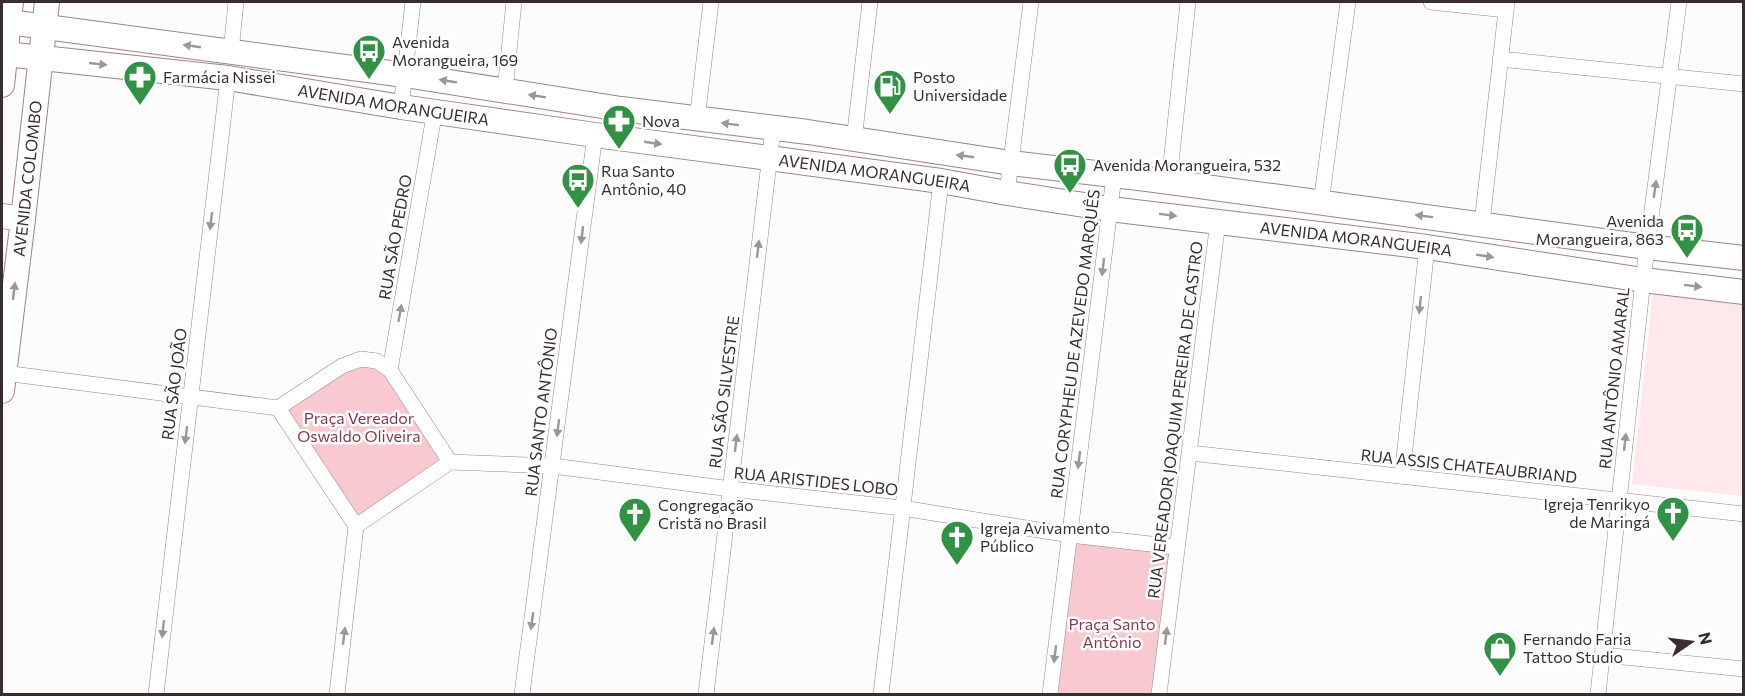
<svg xmlns="http://www.w3.org/2000/svg" width="1745" height="696" font-family="Commissioner,sans-serif">
	<style>
		.built { fill: #ffe8eb }
		.green { fill: #f8c9d0 }
		.lines { fill: none; stroke-linecap: round; stroke-linejoin: round }
		.street-casing { stroke: #9e8487; stroke-width: 16 }
		.primary-casing { stroke: #9e8487; stroke-width: 26 }
		.street { stroke: #fff; stroke-width: 15 }
		.primary { stroke: #fff; stroke-width: 24 }
		.oneway { fill: #9c9697 }
		.labels { text-anchor: middle; stroke-width: 5; stroke-linejoin: round; paint-order: stroke }
		.poi-label { font-size: 16px; fill: #382d2f; stroke: #fff; text-anchor: start }
		.street-label { font-size: 16px; fill: #382d2f; stroke: #fff }
		.park-label { font-size: 16px; fill: #873a4c; stroke: #fff }
	</style>
	<rect width="100%" height="100%" fill="#fcfcfc"/>
	<!-- built -->
	<path class="built" d="M1653,291L1743,302V496L1632,484Z"/>
	<!-- green -->
	<g class="green">
		<path d="M377,361L450,462L356,526L278,408L342,366Z"/>
		<path d="M1070,535L1177,547L1159,694H1050Z"/>
	</g>
	<g class="lines">
		<defs>
			<g id="street">
				<path d="M1431,2L1506,10"/>
				<path d="M231,52L236,2"/>
				<path d="M1500,59L1744,84"/>
				<path d="M505,90L514,2"/>
				<path d="M401,107L413,2"/>
				<path d="M697,120L711,2"/>
				<path d="M854,140L870,2"/>
				<path d="M1169,182L1188,2"/>
				<path d="M1007,193L1031,2"/>
				<path d="M1321,203L1348,2"/>
				<path d="M1482,223L1507,2"/>
				<path d="M361,359L377,361L390,370L450,462L356,526L278,408L342,366Z"/>
				<path d="M390,370L435,110"/>
				<path d="M4,373L278,408"/>
				<path d="M1190,453L1744,514"/>
				<path d="M450,462L553,466L731,489L902,508L1070,535L1177,547"/>
				<path d="M1402,476L1427,247"/>
				<path d="M1603,655L1744,669"/>
				<path d="M156,694L228,78"/>
				<path d="M337,694L356,526"/>
				<path d="M522,694L595,135"/>
				<path d="M706,694L773,129"/>
				<path d="M881,694L941,181"/>
				<path d="M1050,694L1114,176"/>
				<path d="M1159,694L1218,221"/>
				<path d="M1598,694L1643,280L1679,2"/>
			</g>
			<g id="primary">
				<path d="M9,22L405,75L621,109L808,132L1011,163L1147,179L1647,247L1744,258"/>
				<path id="s1" d="M5,54L228,78L401,107L595,135L941,181L1007,193L1110,209L1427,247L1643,280L1744,292"/>
				<path d="M2,85L11,2"/>
				<path d="M2,216L23,219"/>
				<path id="s2" d="M2,391L23,219L47,2"/>
			</g>
		</defs>
		<!-- street casing -->
		<use href="#street" class="street-casing"/>
		<!-- primary casing -->
		<use href="#primary" class="primary-casing"/>
		<!-- street -->
		<use href="#street" class="street"/>
		<!-- primary -->
		<use href="#primary" class="primary"/>
	</g>
	<!-- one-way arrows -->
	<defs><path id="oneway-solid" d="M-6-.8H1V-3.2L6.5 0L1 3.2V.8H-6Z" transform="scale(1.5)"/></defs>
	<g class="oneway">
		<use href="#oneway-solid" transform="translate(192 46) rotate(-172)"/>
		<use href="#oneway-solid" transform="translate(98 64) rotate(6)"/>
		<use href="#oneway-solid" transform="translate(448 81) rotate(-171)"/>
		<use href="#oneway-solid" transform="translate(537 96) rotate(-171)"/>
		<use href="#oneway-solid" transform="translate(730 124) rotate(-173)"/>
		<use href="#oneway-solid" transform="translate(653 143) rotate(8)"/>
		<use href="#oneway-solid" transform="translate(965 156) rotate(-172)"/>
		<use href="#oneway-solid" transform="translate(1655 189) rotate(-82)"/>
		<use href="#oneway-solid" transform="translate(1168 215) rotate(7)"/>
		<use href="#oneway-solid" transform="translate(1424 216) rotate(-173)"/>
		<use href="#oneway-solid" transform="translate(211 221) rotate(97)"/>
		<use href="#oneway-solid" transform="translate(582 235) rotate(97)"/>
		<use href="#oneway-solid" transform="translate(758 249) rotate(-83)"/>
		<use href="#oneway-solid" transform="translate(1485 256) rotate(9)"/>
		<use href="#oneway-solid" transform="translate(1103 267) rotate(97)"/>
		<use href="#oneway-solid" transform="translate(1693 286) rotate(7)"/>
		<use href="#oneway-solid" transform="translate(14 291) rotate(-83)"/>
		<use href="#oneway-solid" transform="translate(1420 305) rotate(96)"/>
		<use href="#oneway-solid" transform="translate(400 313) rotate(-80)"/>
		<use href="#oneway-solid" transform="translate(558 428) rotate(97)"/>
		<use href="#oneway-solid" transform="translate(186 435) rotate(97)"/>
		<use href="#oneway-solid" transform="translate(1625 442) rotate(-84)"/>
		<use href="#oneway-solid" transform="translate(736 443) rotate(-83)"/>
		<use href="#oneway-solid" transform="translate(1079 460) rotate(97)"/>
		<use href="#oneway-solid" transform="translate(532 621) rotate(98)"/>
		<use href="#oneway-solid" transform="translate(163 629) rotate(96)"/>
		<use href="#oneway-solid" transform="translate(344 636) rotate(-83)"/>
		<use href="#oneway-solid" transform="translate(713 636) rotate(-83)"/>
		<use href="#oneway-solid" transform="translate(1166 636) rotate(-83)"/>
		<use href="#oneway-solid" transform="translate(1055 654) rotate(97)"/>
	</g>
	<!-- icons -->
	<defs>
		<symbol id="bus-pin" viewBox="-11 -11 22 30"><path d="M0 17L-7.5 6A9.5 9.5 0 1 1 7.5 6Z" fill="#319246" stroke="#fff"/><path d="M-5-6H5V4H4V6H2V4H-2V6H-4V4H-5ZM-3.5-4V0h7V-4ZM-3.5 1.2v1.5H-2V1.2ZM2 1.2v1.5H3.5V1.2Z" fill="#fff"/></symbol>
		<symbol id="pharmacy-pin" viewBox="-11 -11 22 30"><path d="M0 17L-7.5 6A9.5 9.5 0 1 1 7.5 6Z" fill="#319246" stroke="#fff"/><path d="M-2-6h4v4h4v4h-4v4h-4v-4h-4v-4h4Z" fill="#fff"/></symbol>
		<symbol id="fuel-pin" viewBox="-11 -11 22 30"><path d="M0 17L-7.5 6A9.5 9.5 0 1 1 7.5 6Z" fill="#319246" stroke="#fff"/><path d="M-5.5-6h7V0h2V4h1.3V-2.5L3-4.5l.8-.8L6-3V5H2.5V1h-1V6h-7ZM-4.2-4.7v3.2H.2V-4.7Z" fill="#fff"/></symbol>
		<symbol id="church-pin" viewBox="-11 -11 22 30"><path d="M0 17L-7.5 6A9.5 9.5 0 1 1 7.5 6Z" fill="#319246" stroke="#fff"/><path d="M-1.2-6h2.4v3.5h3.3v2.4h-3.3V6h-2.4V-.1h-3.3v-2.4h3.3Z" fill="#fff"/></symbol>
		<symbol id="shop-pin" viewBox="-11 -11 22 30"><path d="M0 17L-7.5 6A9.5 9.5 0 1 1 7.5 6Z" fill="#319246" stroke="#fff"/><path d="M-5-2.5h2.3a2.7 3.5 0 0 1 5.4 0H5L5.5 6h-11ZM-1.5-2.5h3a1.5 2.3 0 0 0-3 0Z" fill="#fff"/></symbol>
	</defs>
	<g fill-rule="evenodd">
		<use href="#bus-pin" x="350" y="32" width="38" height="52"/>
		<use href="#pharmacy-pin" x="121" y="58" width="38" height="52"/>
		<use href="#fuel-pin" x="871" y="67" width="38" height="52"/>
		<use href="#pharmacy-pin" x="600" y="102" width="38" height="52"/>
		<use href="#bus-pin" x="1051" y="146" width="38" height="52"/>
		<use href="#bus-pin" x="559" y="161" width="38" height="52"/>
		<use href="#bus-pin" x="1668" y="211" width="38" height="52"/>
		<use href="#church-pin" x="1654" y="494" width="38" height="52"/>
		<use href="#church-pin" x="616" y="495" width="38" height="52"/>
		<use href="#church-pin" x="938" y="518" width="38" height="52"/>
		<use href="#shop-pin" x="1481" y="629" width="38" height="52"/>
	</g>
	<g class="labels">
		<!-- poi labels -->
		<g class="poi-label">
			<text x="392" y="48">Avenida<tspan x="392" dy="18">Morangueira, 169</tspan></text>
			<text x="163" y="83">Farmácia Nissei</text>
			<text x="913" y="83">Posto<tspan x="913" dy="18">Universidade</tspan></text>
			<text x="642" y="127">Nova</text>
			<text x="1093" y="171">Avenida Morangueira, 532</text>
			<text x="601" y="177">Rua Santo<tspan x="601" dy="18">Antônio, 40</tspan></text>
			<text x="1664" y="227" text-anchor="end">Avenida<tspan x="1664" dy="18">Morangueira, 863</tspan></text>
			<text x="1650" y="510" text-anchor="end">Igreja Tenrikyo<tspan x="1650" dy="18">de Maringá</tspan></text>
			<text x="658" y="511">Congregação<tspan x="658" dy="18">Cristã no Brasil</tspan></text>
			<text x="980" y="534">Igreja Avivamento<tspan x="980" dy="18">Público</tspan></text>
			<text x="1523" y="645">Fernando Faria<tspan x="1523" dy="18">Tattoo Studio</tspan></text>
		</g>
		<!-- street labels -->
		<g class="street-label">
			<text dy="6" stroke="none"><textPath href="#s1" startOffset="392">AVENIDA MORANGUEIRA</textPath></text>
			<text dy="6" stroke="none"><textPath href="#s1" startOffset="878">AVENIDA MORANGUEIRA</textPath></text>
			<text dy="6" stroke="none"><textPath href="#s2" startOffset="214">AVENIDA COLOMBO</textPath></text>
			<text transform="translate(395 237) rotate(-80)" y="6">RUA SÃO PEDRO</text>
			<text dy="6" stroke="none"><textPath href="#s1" startOffset="1364">AVENIDA MORANGUEIRA</textPath></text>
			<text transform="translate(1075 344) rotate(-83)" y="6">RUA CORYPHEU DE AZEVEDO MARQUÊS</text>
			<text transform="translate(1614 378) rotate(-84)" y="6">RUA ANTÔNIO AMARAL</text>
			<text transform="translate(174 384) rotate(-83)" y="6">RUA SÃO JOÃO</text>
			<text transform="translate(724 392) rotate(-83)" y="6">RUA SÃO SILVESTRE</text>
			<text transform="translate(541 412) rotate(-83)" y="6">RUA SANTO ANTÔNIO</text>
			<text transform="translate(1175 420) rotate(-83)" y="6">RUA VEREADOR JOAQUIM PEREIRA DE CASTRO</text>
			<text transform="translate(1469 466) rotate(6)" y="6">RUA ASSIS CHATEAUBRIAND</text>
			<text transform="translate(816 481) rotate(6)" y="6">RUA ARISTIDES LOBO</text>
		</g>
		<!-- park labels -->
		<g class="park-label">
			<text x="359" y="424">Praça Vereador<tspan x="359" dy="18">Oswaldo Oliveira</tspan></text>
			<text x="1112" y="630">Praça Santo<tspan x="1112" dy="18">Antônio</tspan></text>
		</g>
	</g>
	<!-- border -->
	<rect width="1745" height="696" fill="none" stroke="#382d2f" stroke-width="6"/>
	<!-- north arrow -->
	<g transform="translate(1691 642) rotate(76)" stroke="#ffffff" stroke-width="4.5" paint-order="stroke">
	<path d="M0-4.5L10 22L0 15L-10 22Z" fill="#382d2f"/>
	<text y="-9" font-size="16" font-weight="bold" text-anchor="middle" fill="#382d2f">N</text>
	</g>
</svg>
